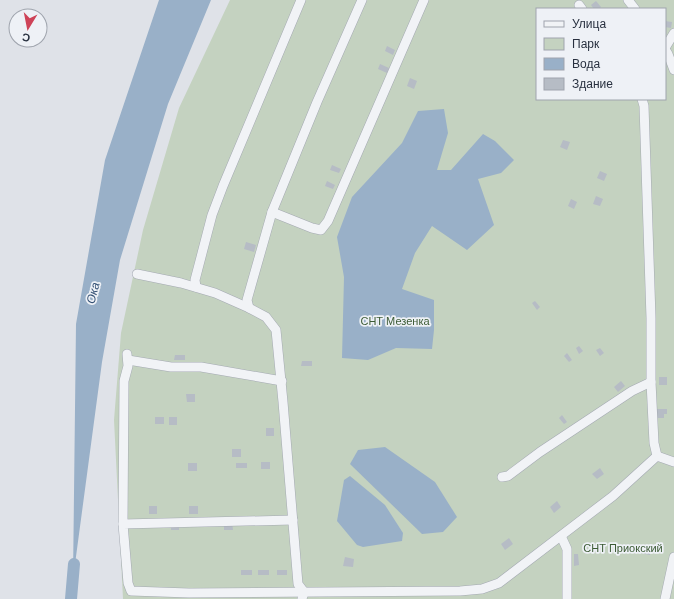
<svg xmlns="http://www.w3.org/2000/svg" width="674" height="599" font-family="Arial,sans-serif">
	<style>
		.green { fill: #c4d2c0; fill-rule: evenodd }
		.water { fill: #99b0c8 }
		.lines { fill: none; stroke-linecap: round; stroke-linejoin: round }
		.river { stroke: #99b0c8; stroke-width: 12 }
		.building { fill: #b6bcc5 }
		.minor-casing { stroke: #a4a9b2; stroke-width: 10 }
		.minor { stroke: #f1f3f6; stroke-width: 9 }
		.labels { text-anchor: middle; stroke-width: 3.5; stroke-linejoin: round; paint-order: stroke }
		.park-label { font-size: 11px; fill: #3c5b35; stroke: #eef1f6 }
		.water-label { font-size: 12px; font-style: italic; fill: #324f73; stroke: #eef1f6 }
	</style>
	<rect width="100%" height="100%" fill="#dfe2e8"/>
	<!-- green -->
	<path class="green" d="M230,0H674V599H123L114,420L121,333L143,230L179,108ZM537,9H665V99H537Z"/>
	<!-- water -->
	<g class="water">
		<path d="M159,0H211L168,104L120,260L102,362L73,579L76,324L105,160Z"/>
		<path d="M444,109L448,133L437,170H451L483,134L495,141L514,160L501,173L478,179L494,225L467,250L432,226L415,253L402,289L434,300V330L432,349L396,348L368,360L342,358L344,277L337,237L352,197L402,143L418,111Z"/>
		<path d="M385,447L435,482L457,517L443,532L422,534L350,464L358,450Z"/>
		<path d="M350,476L385,505L403,533L402,541L363,547L357,545L337,521L344,480Z"/>
	</g>
	<g class="lines">
		<!-- river -->
		<path class="river" d="M71,599L74,564"/>
	</g>
	<!-- building -->
	<g class="building">
		<path d="M596,1L601,7L599,9H594L591,5Z"/>
		<path d="M665,21L672,22L671,28L665,27Z"/>
		<path d="M387,46L395,50L393,55L385,51Z"/>
		<path d="M380,64L389,68L387,73L378,69Z"/>
		<path d="M410,78L417,81L414,89L407,86Z"/>
		<path d="M563,140L570,142L567,150L560,147Z"/>
		<path d="M332,165L341,169L339,173L330,170Z"/>
		<path d="M600,171L607,174L604,181L597,178Z"/>
		<path d="M327,181L335,185L333,189L325,186Z"/>
		<path d="M596,196L603,199L600,206L593,204Z"/>
		<path d="M571,199L577,202L574,209L568,206Z"/>
		<path d="M246,242L256,245L254,252L244,249Z"/>
		<path d="M535,301L540,307L537,310L532,303Z"/>
		<path d="M579,346L583,351L579,354L576,348Z"/>
		<path d="M600,348L604,353L600,356L596,350Z"/>
		<path d="M567,353L572,360L569,362L564,356Z"/>
		<path d="M175,355H185V360H174Z"/>
		<path d="M302,361H312V366H301Z"/>
		<rect x="659" y="377" width="8" height="8"/>
		<path d="M621,381L625,386L618,392L614,387Z"/>
		<path d="M186,394H195V402H187Z"/>
		<path d="M657,409H667V414H664V418H657Z"/>
		<path d="M562,415L567,422L564,424L559,418Z"/>
		<rect x="155" y="417" width="9" height="7"/>
		<rect x="169" y="417" width="8" height="8"/>
		<rect x="266" y="428" width="8" height="8"/>
		<rect x="232" y="449" width="9" height="8"/>
		<rect x="261" y="462" width="9" height="7"/>
		<rect x="188" y="463" width="9" height="8"/>
		<rect x="236" y="463" width="11" height="5"/>
		<path d="M600,468L604,474L597,479L592,474Z"/>
		<path d="M557,501L561,507L554,513L550,507Z"/>
		<rect x="149" y="506" width="8" height="8"/>
		<rect x="189" y="506" width="9" height="8"/>
		<path d="M224,522H232L233,530H224Z"/>
		<rect x="171" y="523" width="8" height="7"/>
		<path d="M509,538L513,544L505,550L501,544Z"/>
		<path d="M642,545L651,547L650,555L640,553Z"/>
		<path d="M574,554H578L579,565L574,566Z"/>
		<path d="M345,557L354,559L353,567L343,566Z"/>
		<rect x="241" y="570" width="11" height="5"/>
		<rect x="258" y="570" width="11" height="5"/>
		<rect x="277" y="570" width="10" height="5"/>
	</g>
	<g class="lines">
		<defs>
			<g id="minor">
				<path d="M628,0L635,9"/>
				<path d="M579,5L582,9"/>
				<path d="M665,48L674,33"/>
				<path d="M665,49L668,54L674,70"/>
				<path d="M642,99L644,106L651,318V382L654,443L657,456"/>
				<path d="M272,212L312,228L321,230L328,221L424,0"/>
				<path d="M137,274L181,283L215,293L249,308L266,317L276,330L283,402L298,584L304,592L302,599"/>
				<path d="M196,287L195,280L212,215L223,186L301,0"/>
				<path d="M249,308L247,300L272,212L317,102L362,0"/>
				<path d="M128,360L171,367H201L282,381"/>
				<path d="M502,477L508,476L540,452L632,391L651,382"/>
				<path d="M293,520L123,524L128,583L131,591L189,593L460,591L482,589L499,583L613,496L657,456L674,462"/>
				<path d="M123,524L124,381L128,366L127,354"/>
				<path d="M561,536L567,549V599"/>
				<path d="M665,599L674,557"/>
			</g>
		</defs>
		<!-- minor casing -->
		<use href="#minor" class="minor-casing"/>
		<!-- minor -->
		<use href="#minor" class="minor"/>
	</g>
	<g class="labels">
		<!-- park labels -->
		<g class="park-label">
			<text x="395" y="325">СНТ Мезенка</text>
			<text x="623" y="552">СНТ Приокский</text>
		</g>
		<!-- water labels -->
		<g class="water-label">
			<text transform="translate(93 293) rotate(-76)" y="4">Ока</text>
		</g>
	</g>
	<!-- legend -->
	<rect x="536" y="8" width="130" height="92" fill="#eef1f6" stroke="#9fa4ad"/>
	<rect x="544" y="21" width="20" height="6" fill="#f1f3f6" stroke="#9fa4ad"/>
	<text x="572" y="28" font-size="12" fill="#28303f">Улица</text>
	<rect x="544" y="38" width="20" height="12" fill="#c4d2c0" stroke="#9fa4ad"/>
	<text x="572" y="48" font-size="12" fill="#28303f">Парк</text>
	<rect x="544" y="58" width="20" height="12" fill="#99b0c8" stroke="#9fa4ad"/>
	<text x="572" y="68" font-size="12" fill="#28303f">Вода</text>
	<rect x="544" y="78" width="20" height="12" fill="#b6bcc5" stroke="#9fa4ad"/>
	<text x="572" y="88" font-size="12" fill="#28303f">Здание</text>
	<!-- north arrow -->
	<g transform="translate(28 28) rotate(190)"><circle r="19" fill="#eef1f6" stroke="#9fa4ad"/>
	<path d="M0-3L7 15L0 10L-7 15Z" fill="#ce4358"/>
	<text y="-6" font-size="11" font-weight="bold" text-anchor="middle" fill="#28303f">С</text>
	</g>
</svg>
